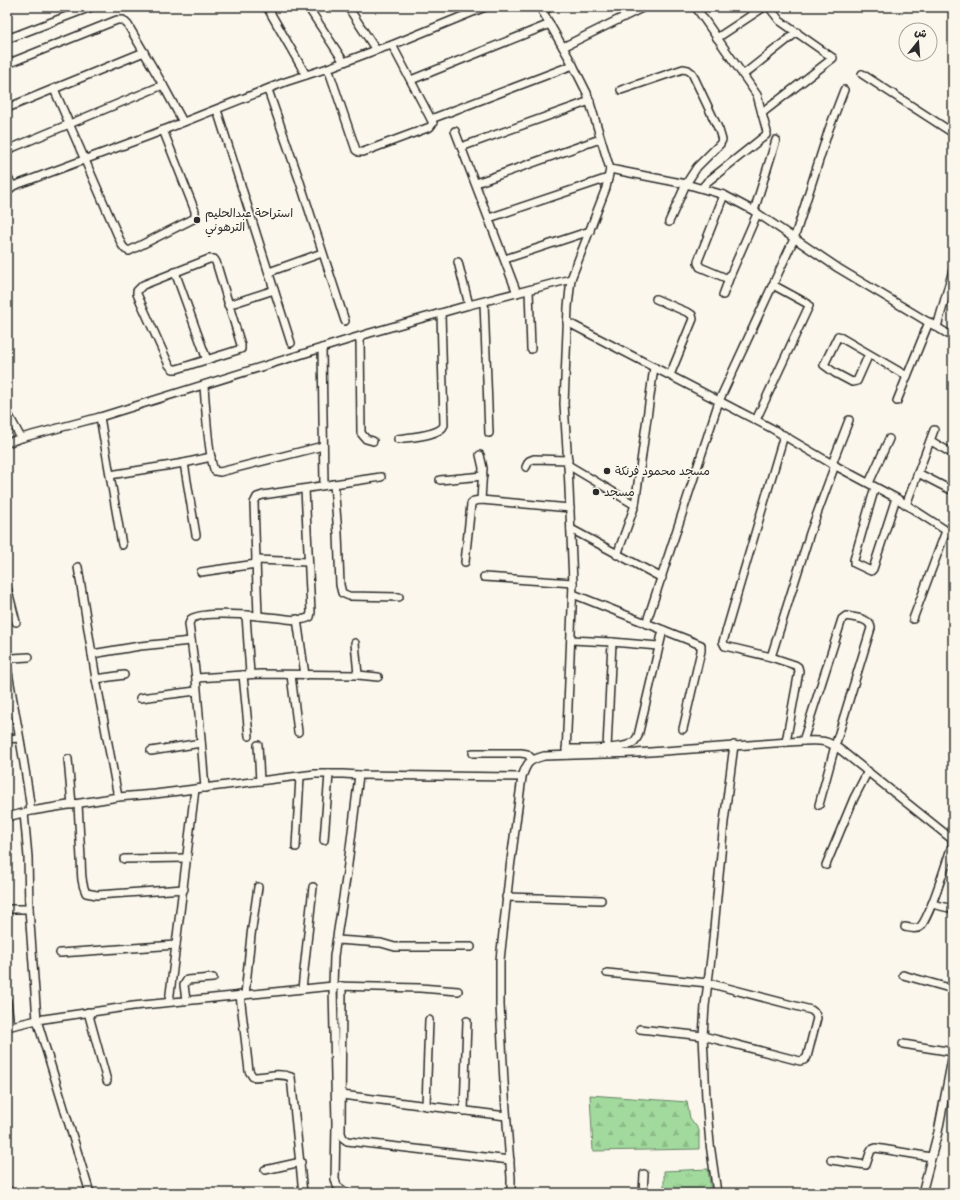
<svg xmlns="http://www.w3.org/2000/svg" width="960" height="1200" font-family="Sriracha,'Playpen Sans Arabic',sans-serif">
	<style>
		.grass { fill: url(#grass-tufts); stroke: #668264 }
		.forest { fill: url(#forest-firs); stroke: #668264 }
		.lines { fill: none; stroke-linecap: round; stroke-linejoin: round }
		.minor-casing { stroke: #2b2b2b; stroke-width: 10 }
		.minor { stroke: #fbf7ec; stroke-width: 7 }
		.poi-dot { fill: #2b2b2b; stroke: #fbf7ec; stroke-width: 1.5 }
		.labels { text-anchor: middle; stroke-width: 3.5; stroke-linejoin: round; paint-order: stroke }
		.poi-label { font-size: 12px; fill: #2b2b2b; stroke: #fbf7ec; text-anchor: start }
	</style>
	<defs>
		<pattern id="grass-tufts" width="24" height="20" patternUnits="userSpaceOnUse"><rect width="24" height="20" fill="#a2da9e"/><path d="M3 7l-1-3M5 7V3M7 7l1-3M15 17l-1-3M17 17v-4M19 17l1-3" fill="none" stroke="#8cbb88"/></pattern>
		<pattern id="forest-firs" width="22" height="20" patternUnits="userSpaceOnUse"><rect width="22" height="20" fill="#a2da9e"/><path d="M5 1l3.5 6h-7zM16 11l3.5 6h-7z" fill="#8cbb88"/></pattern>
	</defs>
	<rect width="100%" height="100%" fill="#fbf7ec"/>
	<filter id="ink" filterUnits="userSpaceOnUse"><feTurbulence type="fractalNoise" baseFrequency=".025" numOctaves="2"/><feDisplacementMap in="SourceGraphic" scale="8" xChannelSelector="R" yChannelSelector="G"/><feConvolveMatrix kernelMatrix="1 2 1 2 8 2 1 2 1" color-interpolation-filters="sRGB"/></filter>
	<g filter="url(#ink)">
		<!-- grass -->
		<path class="grass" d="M708,1169L711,1193H664V1171Z"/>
		<!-- forest -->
		<path class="forest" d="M590,1095L687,1102L690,1118L699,1130V1149L593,1151Z"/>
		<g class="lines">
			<defs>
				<g id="minor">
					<path d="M267,7L306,75"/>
					<path d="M308,7L344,62"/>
					<path d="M348,7L376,50"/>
					<path d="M540,7L573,65L587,93L610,169L606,188L571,279L568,307L564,404L568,465L573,583L566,755"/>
					<path d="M697,9L757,95L767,132L766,135L707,182L702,188"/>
					<path d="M542,11L550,7"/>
					<path d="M717,38L764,7"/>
					<path d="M7,39L91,7"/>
					<path d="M563,47L644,7"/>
					<path d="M7,64L117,20H123L128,25L163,85L183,122"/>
					<path d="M328,68L356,150L359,152H363L430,127L433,123L392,45"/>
					<path d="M862,74L953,133"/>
					<path d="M743,75L797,32"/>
					<path d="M411,80L550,24"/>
					<path d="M54,89L122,245L125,249L129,251L195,218V211L163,130"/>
					<path d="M268,90L299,179L345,321"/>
					<path d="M621,90L683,69L688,70L692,73L719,130L722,140L720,144L697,167L686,184L669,222"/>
					<path d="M7,108L144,52"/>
					<path d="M217,110L291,343"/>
					<path d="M762,113L833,58L780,21L769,7"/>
					<path d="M431,119L573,65"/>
					<path d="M455,131L517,293"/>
					<path d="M461,147L590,101"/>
					<path d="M7,150L163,85"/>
					<path d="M610,169L686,184L724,195L754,211L838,268L953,337"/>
					<path d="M7,177L13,186"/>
					<path d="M476,183L600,139"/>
					<path d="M7,192L13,186L27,181L151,135L285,82L328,68L376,50L392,45L485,7"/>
					<path d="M724,195L698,261V263L700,267L726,278L730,276L757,214"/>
					<path d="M754,211L776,140"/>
					<path d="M489,218L608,178"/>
					<path d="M209,259H214L216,262L241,345V349L177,369H173L169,365L137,294V291L143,285Z"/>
					<path d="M505,259L590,231"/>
					<path d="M458,262L469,305"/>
					<path d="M175,272L207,360"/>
					<path d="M269,272L322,253"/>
					<path d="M529,290L531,349"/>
					<path d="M723,295L730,276"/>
					<path d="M656,299L689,313L692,315L693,319L670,375"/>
					<path d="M484,302L489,433"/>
					<path d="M228,305L274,290"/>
					<path d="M567,322L771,428L832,464L896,498L953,535"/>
					<path d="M937,327L953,270"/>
					<path d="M360,337L361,433L366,439L373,441"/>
					<path d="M322,348L324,485"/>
					<path d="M869,354L857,381L852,382L835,373L824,365L838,336L907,376"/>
					<path d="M204,386C205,399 209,465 215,471L220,472L323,446"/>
					<path d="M897,401L929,322"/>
					<path d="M7,412L21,438"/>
					<path d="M100,417L122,545"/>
					<path d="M756,420L809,306L808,304L773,285"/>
					<path d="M784,435L723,642L725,646L771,657L810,533L835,465"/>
					<path d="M398,439C409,437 440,436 444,425L441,313"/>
					<path d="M931,441L953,454"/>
					<path d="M7,443L21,438L100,417L370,333L469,305L571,279"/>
					<path d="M480,455L483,468L481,500"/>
					<path d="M184,463L196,535"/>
					<path d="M832,464L849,420"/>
					<path d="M568,465L635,505"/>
					<path d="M526,467L529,461L534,459L568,460"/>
					<path d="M918,473L949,489"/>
					<path d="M110,475L184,463L211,457"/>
					<path d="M440,480L483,476"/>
					<path d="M869,483L889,439"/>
					<path d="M334,484L381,477"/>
					<path d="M875,487L854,560V563L871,571L873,569L896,498"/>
					<path d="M906,505L934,430"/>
					<path d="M571,529L662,578"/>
					<path d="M617,555L635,505L654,367"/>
					<path d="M256,560L308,562"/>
					<path d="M465,562L471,504L474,501L481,500L570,508"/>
					<path d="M78,567L96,679L118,797"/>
					<path d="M201,572L256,564"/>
					<path d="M484,577L573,583"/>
					<path d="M7,587L16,622"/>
					<path d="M573,594L701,645V651L683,729"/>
					<path d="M246,615L250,674"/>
					<path d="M258,616L254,503L257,497L263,495L334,484L338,534L340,585L342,593L349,596L399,597"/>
					<path d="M297,619L305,675"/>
					<path d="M913,619L946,531"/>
					<path d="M646,624L719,401L794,239L829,129L844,90"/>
					<path d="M571,640L612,642L658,646"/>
					<path d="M355,643L358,675"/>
					<path d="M92,654L140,646L191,641"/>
					<path d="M771,657L795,665L798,667L799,671L786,742"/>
					<path d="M7,663V660L12,658L29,657"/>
					<path d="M7,666C15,714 25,762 31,811"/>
					<path d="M243,675L249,736"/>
					<path d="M291,675L298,732"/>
					<path d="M196,678L260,674L358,675L378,677"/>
					<path d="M96,679L124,675"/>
					<path d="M140,698L196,691"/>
					<path d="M7,739L19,738"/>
					<path d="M803,741L842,619L846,616C855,618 870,618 871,628L835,746L819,805"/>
					<path d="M258,745L260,781"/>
					<path d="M607,748L612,642"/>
					<path d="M566,749C581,749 621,750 632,743C635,742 636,739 638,736L663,630"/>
					<path d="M151,751L201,743"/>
					<path d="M473,753H521L527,754L532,759"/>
					<path d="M68,759L72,805"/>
					<path d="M205,788L196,678L189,624L191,619C205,610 261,616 279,618C289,619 301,622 310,617L311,612L305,489"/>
					<path d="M78,804C79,822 80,841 81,859C82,871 80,881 86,893L97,895L184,889"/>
					<path d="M24,813L28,857L29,909L37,1020L90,1193"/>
					<path d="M7,817L31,811L118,797L155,794L315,774H343L359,775L522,777"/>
					<path d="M324,840L329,774"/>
					<path d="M296,847L300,777"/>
					<path d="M124,859L187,858"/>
					<path d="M826,865L854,798L868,771"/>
					<path d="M506,897L601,900"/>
					<path d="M932,904L953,909"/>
					<path d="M7,909H29"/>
					<path d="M905,927C910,928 916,930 920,927C930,918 948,857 953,842"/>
					<path d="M337,940L381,943L395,947H471"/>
					<path d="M60,953L176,945"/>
					<path d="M607,973L708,983L811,1010L815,1013L817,1018L807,1057L804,1060L800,1061L703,1036L640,1029"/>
					<path d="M903,975L953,989"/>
					<path d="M342,986L341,1133L343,1138L347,1141L510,1160"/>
					<path d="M302,989L313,887"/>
					<path d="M240,995L249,1071L253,1077C266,1077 278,1072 291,1077L303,1193"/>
					<path d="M245,995L251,935L258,887"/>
					<path d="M186,1000L184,985L187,980L213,978"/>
					<path d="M7,1001L10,1026"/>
					<path d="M169,1002L195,789"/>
					<path d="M88,1012L107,1081"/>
					<path d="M7,1027L37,1020L133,1006L333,986L420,988L458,991"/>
					<path d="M903,1044L953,1052"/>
					<path d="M342,1095L506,1116"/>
					<path d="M426,1106L429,1020"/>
					<path d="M464,1111L467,1021"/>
					<path d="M831,1160L866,1165L871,1150L876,1148L931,1157"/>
					<path d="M265,1170L301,1162"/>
					<path d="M7,1189L9,1193"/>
					<path d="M347,1193L337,1186L335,1179L336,1124L333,986L334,956L347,872L359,775"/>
					<path d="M511,1193V1178L504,1082L500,1005V960L510,868L522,777C527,762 529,760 544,756L636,753L803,741C821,740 828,740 842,751L953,840"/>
					<path d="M643,1193L644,1174"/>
					<path d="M717,1193L710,1144L706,1098L703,1036L705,1006L712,950L724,822L734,745"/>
					<path d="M922,1193L938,1132L953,1054"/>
				</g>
			</defs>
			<!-- minor casing -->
			<use href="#minor" class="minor-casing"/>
			<!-- minor -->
			<use href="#minor" class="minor"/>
		</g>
	</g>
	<!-- markers -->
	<g class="poi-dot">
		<circle cx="197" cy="220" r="4"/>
		<circle cx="607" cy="471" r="4"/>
		<circle cx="596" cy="492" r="4"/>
	</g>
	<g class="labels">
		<!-- poi labels -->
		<g class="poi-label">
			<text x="205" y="217">استراحة عبدالحليم<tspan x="205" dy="14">الترهوني</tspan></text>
			<text x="615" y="475">مسجد محمود فرنكة</text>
			<text x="604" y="496">مسجد</text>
		</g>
	</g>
	<!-- margin -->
	<rect width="960" height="1200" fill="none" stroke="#fbf7ec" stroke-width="24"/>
	<rect x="12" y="12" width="936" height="1176" fill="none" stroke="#2b2b2b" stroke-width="1.5" filter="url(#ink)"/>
	<!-- north arrow -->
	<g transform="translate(918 42) rotate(17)"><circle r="19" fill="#fbf7ec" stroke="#a8a59f"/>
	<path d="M0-3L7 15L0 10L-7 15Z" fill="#2b2b2b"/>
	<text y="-6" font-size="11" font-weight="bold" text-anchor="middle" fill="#2b2b2b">ش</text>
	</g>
</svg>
